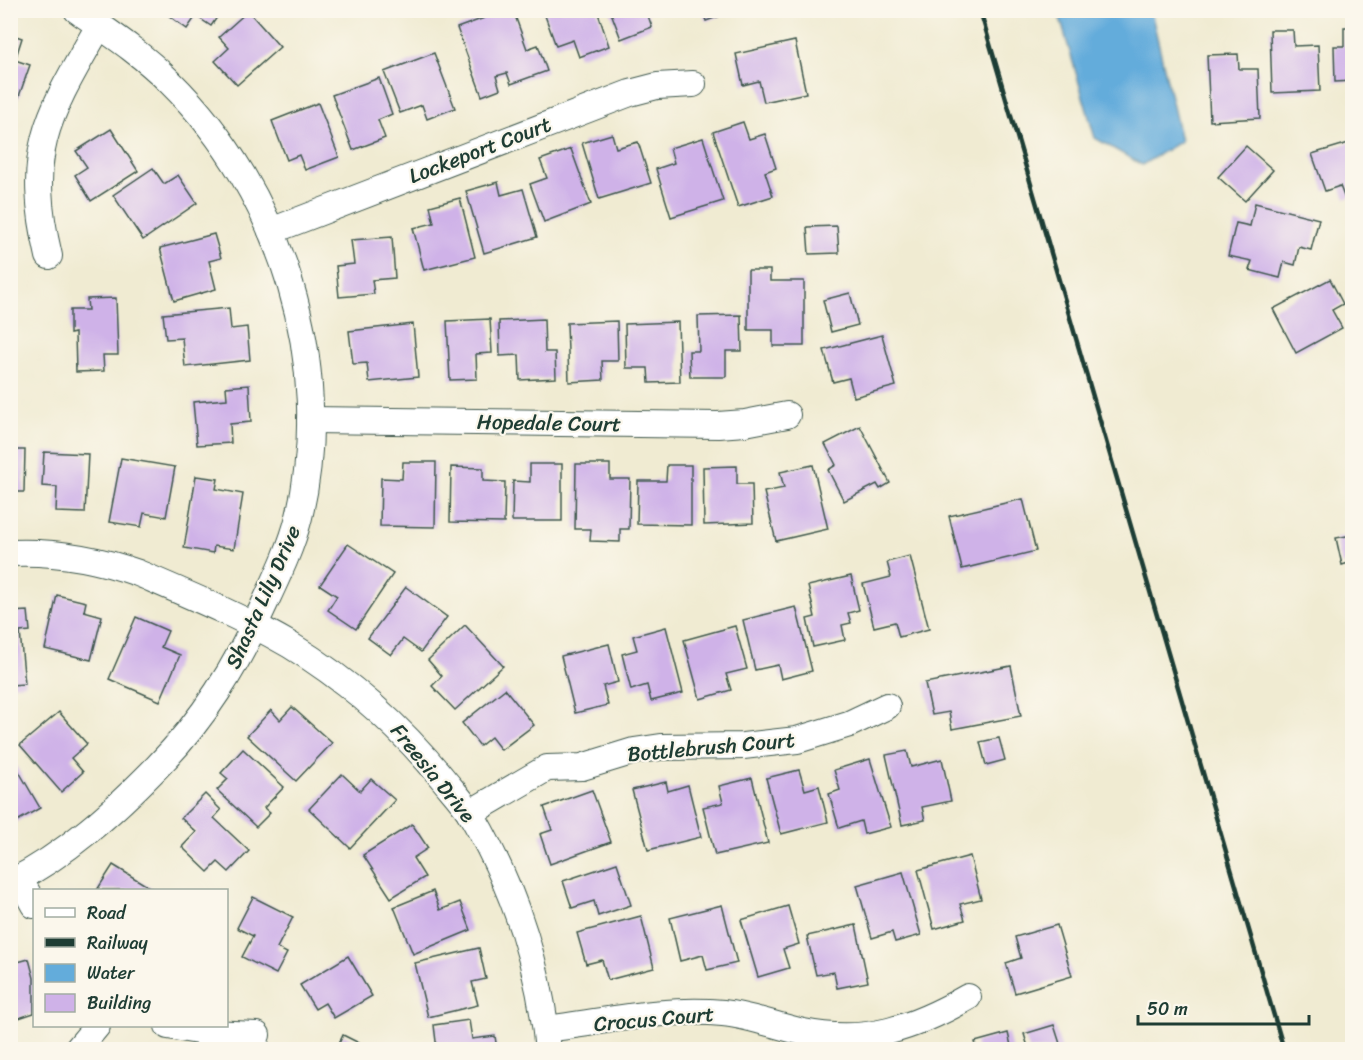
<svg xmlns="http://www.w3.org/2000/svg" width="1363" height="1060" font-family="Sriracha,sans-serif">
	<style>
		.water { fill: #63acdb; stroke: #417488; stroke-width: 1.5 }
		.building { fill: #cfb2e8 }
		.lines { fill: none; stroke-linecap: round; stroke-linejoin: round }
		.minor-casing { stroke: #3e574c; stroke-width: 28 }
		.minor { stroke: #fff; stroke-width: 26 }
		.rail { stroke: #1f3d34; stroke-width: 4.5 }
		.labels { text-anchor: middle; stroke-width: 4.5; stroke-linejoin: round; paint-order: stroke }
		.street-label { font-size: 21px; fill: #1f3d34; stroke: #fbf7ec }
	</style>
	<rect width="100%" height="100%" fill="#fbf7ec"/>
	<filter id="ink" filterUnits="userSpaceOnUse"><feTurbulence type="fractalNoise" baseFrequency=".0167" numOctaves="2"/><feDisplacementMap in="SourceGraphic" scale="12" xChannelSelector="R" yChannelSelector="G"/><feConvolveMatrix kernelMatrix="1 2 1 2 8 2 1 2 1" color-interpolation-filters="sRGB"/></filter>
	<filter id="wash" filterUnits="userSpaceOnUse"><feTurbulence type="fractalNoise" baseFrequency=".008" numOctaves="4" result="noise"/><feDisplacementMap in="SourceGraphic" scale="24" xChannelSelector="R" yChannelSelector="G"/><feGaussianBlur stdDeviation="1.35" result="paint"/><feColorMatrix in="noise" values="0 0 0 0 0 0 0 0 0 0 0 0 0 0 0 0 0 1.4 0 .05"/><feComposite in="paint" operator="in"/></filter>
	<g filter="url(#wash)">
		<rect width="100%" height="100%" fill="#f0ebd2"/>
		<!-- water -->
		<path class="water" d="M1058,11H1151L1181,141L1142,165L1095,138Z"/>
		<g id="blocks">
			<!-- building -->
			<g class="building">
				<path d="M161,10H222L211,26L196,16L187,29Z"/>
				<path d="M506,10H513L527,49L538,45L547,71L511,84L507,73L496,76L500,89L482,96L457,28Z"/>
				<path d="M543,10H597L609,46L579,57L573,40L556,46Z"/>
				<path d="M610,10H646L652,27L621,39Z"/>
				<path d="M702,10H734V11L706,21Z"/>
				<path d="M248,11L280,47L237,85L215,61L229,48L219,37Z"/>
				<path d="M1344,27H1352V81L1335,82L1334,46H1344Z"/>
				<path d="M1270,30H1293L1294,46L1318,45L1320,91L1272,93Z"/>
				<path d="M10,34L22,38L15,60L30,65L18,99L10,96Z"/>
				<path d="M795,41L806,93L764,102L759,81L743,85L736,54Z"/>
				<path d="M434,53L455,108L427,119L422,105L400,113L384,72Z"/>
				<path d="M1238,54L1239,69H1258L1260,118L1210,121L1207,55Z"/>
				<path d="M379,78L392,114L378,120L385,138L353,150L332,95Z"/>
				<path d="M318,103L339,157L305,170L299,155L287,160L272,121Z"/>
				<path d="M743,122L749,139L765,134L776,168L765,172L773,196L738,207L713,132Z"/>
				<path d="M111,129L138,171L91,201L75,175L87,167L76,151Z"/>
				<path d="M612,134L616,148L638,142L651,183L599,199L582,143Z"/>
				<path d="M703,138L723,201L671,217L656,169L674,163L670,148Z"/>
				<path d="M1352,142V196L1345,199L1340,186L1325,191L1312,154Z"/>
				<path d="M1246,146L1273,170L1245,201L1218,177Z"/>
				<path d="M571,149L591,204L544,222L530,184L547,178L540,160Z"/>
				<path d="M153,168L164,184L178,175L197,203L143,240L113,195Z"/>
				<path d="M498,182L501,195L523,189L537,237L484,253L466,191Z"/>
				<path d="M460,198L475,257L424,270L413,228L434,223L430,206Z"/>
				<path d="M1255,203L1319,219L1311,250L1299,247L1295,265L1284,262L1280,278L1249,270L1252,261L1228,256L1236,223L1250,226Z"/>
				<path d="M837,226L839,253L809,254L807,227Z"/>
				<path d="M214,234L221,258L209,261L216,289L174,301L160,248Z"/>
				<path d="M392,237L395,278L372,280L374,294L339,297L336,266L354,264L351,240Z"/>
				<path d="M748,270H770V281H804V346H773V330H748Z"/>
				<path d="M1330,279L1343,304L1332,310L1342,328L1296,353L1273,309Z"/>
				<path d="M850,293L858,325L831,332L823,300Z"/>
				<path d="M116,298L118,355H103L104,371L76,372L75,333L70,334V310H88L87,299Z"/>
				<path d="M229,308L231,329L247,327L250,360L185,367L182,338L166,339L163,314Z"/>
				<path d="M741,315L742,351H726V377H690L689,351H699L698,316Z"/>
				<path d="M490,319L492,353L476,354L477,379L450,380L447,321Z"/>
				<path d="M544,319L545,352H555L556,378L520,380L519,355L500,356L499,321Z"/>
				<path d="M617,321L618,361H602L603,380L569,382L567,323Z"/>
				<path d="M678,322L680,382L649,383L648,368H626L625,324Z"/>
				<path d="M413,324L418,377L369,382L367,363L353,364L349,331Z"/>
				<path d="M882,335L896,386L854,397L849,378L833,382L824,350Z"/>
				<path d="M249,385L251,422L230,424L231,443L197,445L193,402L227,399L226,387Z"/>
				<path d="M860,426L890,483L880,489L877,484L844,501L828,470L836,465L825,444Z"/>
				<path d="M10,450H25L24,492H10Z"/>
				<path d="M44,452L88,454L85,513L56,512L57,487L42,486Z"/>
				<path d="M121,458L175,467L166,517L144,513L141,527L109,522Z"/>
				<path d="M403,462H436L435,527L380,526L381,478L402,479Z"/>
				<path d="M530,464H562V521H512L513,481L530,482Z"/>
				<path d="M576,464H610V479H630L629,529H620V542L590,541L591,529H575Z"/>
				<path d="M667,465H691V525L637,524L638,481H666Z"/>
				<path d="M813,465L828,529L776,541L764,492L784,488L780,472Z"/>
				<path d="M737,466V484H752L753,523L704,525L703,467Z"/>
				<path d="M451,467L483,468V481L505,482L504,523L450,522Z"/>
				<path d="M196,476L218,479L216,489L243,494L234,549L214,546L213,553L184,548Z"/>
				<path d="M1023,499L1036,551L962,569L949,516Z"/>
				<path d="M1352,535V562L1342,565L1336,538Z"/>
				<path d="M348,544L393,574L356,629L328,610L337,596L320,585Z"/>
				<path d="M910,556L929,629L899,637L895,622L874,627L863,584L891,577L887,562Z"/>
				<path d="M851,576L859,610L848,613L851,623L842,625L845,640L813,647L807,619L815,617L808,586Z"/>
				<path d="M406,587L447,617L421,652L403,639L391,655L368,638Z"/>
				<path d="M57,595L86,602L84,611L102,616L91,660L45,649Z"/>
				<path d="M796,607L812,671L781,679L778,665L755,670L743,620Z"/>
				<path d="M28,611L30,631L20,632L25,684L10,685V612Z"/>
				<path d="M136,617L168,631L161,647L180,655L160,701L109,679Z"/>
				<path d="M465,625L503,666L455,710L432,686L442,676L428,660Z"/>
				<path d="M735,626L747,669L726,674L731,690L700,699L684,640Z"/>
				<path d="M666,627L683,693L651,701L647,685L631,690L622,654L637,650L633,636Z"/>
				<path d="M609,644L618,682L603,686L608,705L575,713L561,656Z"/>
				<path d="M1011,666L1021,716L952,729L949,712L932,715L925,683Z"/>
				<path d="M505,689L534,725L501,750L491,737L480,746L462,723Z"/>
				<path d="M292,707L332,743L296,781L247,736L271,710L280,720Z"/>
				<path d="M59,712L87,744L71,758L83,772L61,792L20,745Z"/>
				<path d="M999,738L1005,760L986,765L980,742Z"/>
				<path d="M243,749L284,787L264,808L270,813L256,827L217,790L228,779L221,773Z"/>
				<path d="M907,751L911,767L942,759L951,801L922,807L925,820L902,825L886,755Z"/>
				<path d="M10,756L40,808L12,824L10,821Z"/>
				<path d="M870,759L891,827L864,834L861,821L839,828L829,794L840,790L834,770Z"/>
				<path d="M799,770L805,790L819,786L828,822L781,834L766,778Z"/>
				<path d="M342,774L360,791L371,779L395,800L350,848L309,809Z"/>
				<path d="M752,778L768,843L715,855L703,807L723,803L719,786Z"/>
				<path d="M666,782L668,791L688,785L701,837L648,850L632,790Z"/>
				<path d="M592,790L611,842L550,864L540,834L552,830L544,807Z"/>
				<path d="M205,794L221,810L214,818L249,851L229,872L218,862L208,872L182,847L196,832L181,818Z"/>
				<path d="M412,824L428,848L413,858L425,877L391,898L363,855Z"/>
				<path d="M970,856L981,899L960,904L965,920L934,929L918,870Z"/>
				<path d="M617,863L631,905L598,916L594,901L572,908L563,881Z"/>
				<path d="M113,865L154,890H97Z"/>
				<path d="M903,872L921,935L895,942L892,932L872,938L857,885Z"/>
				<path d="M433,891L440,910L460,902L471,930L413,954L394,907Z"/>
				<path d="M253,897L293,917L277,948L287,953L276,974L242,957L253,936L237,928Z"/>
				<path d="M722,905L737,963L707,970L703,955L680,961L670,918Z"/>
				<path d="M788,906L799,944L783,949L789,968L758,977L741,920Z"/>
				<path d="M641,916L654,968L608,980L602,960L586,964L577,933Z"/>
				<path d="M856,925L868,982L837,988L834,972L816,975L807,936Z"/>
				<path d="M1057,925L1072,976L1015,993L1006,963L1021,958L1015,937Z"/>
				<path d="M479,948L486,979L472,982L478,1005L428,1017L415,963Z"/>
				<path d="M348,956L372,996L334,1018L325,1003L315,1009L300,985Z"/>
				<path d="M29,959L34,978V1013L10,1021V964Z"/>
				<path d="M469,1020L472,1039L495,1036L497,1050H437L434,1025Z"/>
				<path d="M1054,1025L1062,1050H1029L1024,1034Z"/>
				<path d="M1008,1033L1012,1050H977L975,1042Z"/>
				<path d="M343,1035L373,1050H336Z"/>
			</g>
		</g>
	</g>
	<g filter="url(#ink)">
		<use href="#blocks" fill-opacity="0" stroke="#3e574c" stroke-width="1.5"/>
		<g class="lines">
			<defs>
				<g id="minor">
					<path d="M271,231L630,93L657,86L693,84"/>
					<path d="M49,256C24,150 48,115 99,26"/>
					<path d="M310,420L718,425L745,423L787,415"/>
					<path d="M10,553C55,551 96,558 138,573C189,595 242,617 290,645C349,681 399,725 443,779C452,790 463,802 471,814C513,886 540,967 548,1050"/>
					<path d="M470,813L547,768L582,767L634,751L661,747L743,746L797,740L849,724L887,706"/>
					<path d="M19,878L34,905"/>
					<path d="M10,883C66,855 115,810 157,767C204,719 236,667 263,607C277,577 291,549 299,517C335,364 282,192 170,82C142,54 110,33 77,10"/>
					<path d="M168,1026L210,1033L257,1035"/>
					<path d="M546,1029C604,1022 665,1007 723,1013C751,1016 776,1026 803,1032C866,1045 914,1028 968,997"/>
					<path d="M77,1050L97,1026"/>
				</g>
			</defs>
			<!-- minor casing -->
			<use href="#minor" class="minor-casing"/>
			<!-- minor -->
			<use href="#minor" class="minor"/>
			<!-- rail -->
			<path class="rail" d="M980,10L1284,1050"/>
		</g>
	</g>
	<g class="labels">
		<!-- street labels -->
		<g class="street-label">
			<text transform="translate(480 150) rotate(-21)" y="7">Lockeport Court</text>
			<text transform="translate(549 423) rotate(1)" y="7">Hopedale Court</text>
			<text transform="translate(263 597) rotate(-66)" y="7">Shasta Lily Drive</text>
			<text transform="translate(711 747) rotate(-5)" y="7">Bottlebrush Court</text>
			<text transform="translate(433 773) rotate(51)" y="7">Freesia Drive</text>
			<text transform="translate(654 1019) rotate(-5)" y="7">Crocus Court</text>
		</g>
	</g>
	<!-- margin -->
	<rect width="1363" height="1060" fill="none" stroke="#fbf7ec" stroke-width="36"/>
	<!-- legend -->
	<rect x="33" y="889" width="195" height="138" fill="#fbf7ec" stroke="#a3ada2" stroke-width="1.5"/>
	<rect x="45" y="908" width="30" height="9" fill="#ffffff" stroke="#a3ada2" stroke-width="1.5"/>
	<text x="87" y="919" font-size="18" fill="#1f3d34">Road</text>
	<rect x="45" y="938" width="30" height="9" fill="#1f3d34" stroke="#a3ada2" stroke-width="1.5"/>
	<text x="87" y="949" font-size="18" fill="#1f3d34">Railway</text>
	<rect x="45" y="964" width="30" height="18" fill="#63acdb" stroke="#a3ada2" stroke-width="1.5"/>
	<text x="87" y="979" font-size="18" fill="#1f3d34">Water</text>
	<rect x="45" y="994" width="30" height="18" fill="#cfb2e8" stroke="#a3ada2" stroke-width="1.5"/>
	<text x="87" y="1009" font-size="18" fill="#1f3d34">Building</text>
	<!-- scale -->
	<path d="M1138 1015v9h171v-9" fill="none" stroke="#1f3d34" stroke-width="3"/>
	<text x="1147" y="1015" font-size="18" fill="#1f3d34" stroke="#fbf7ec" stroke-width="4.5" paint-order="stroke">50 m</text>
</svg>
